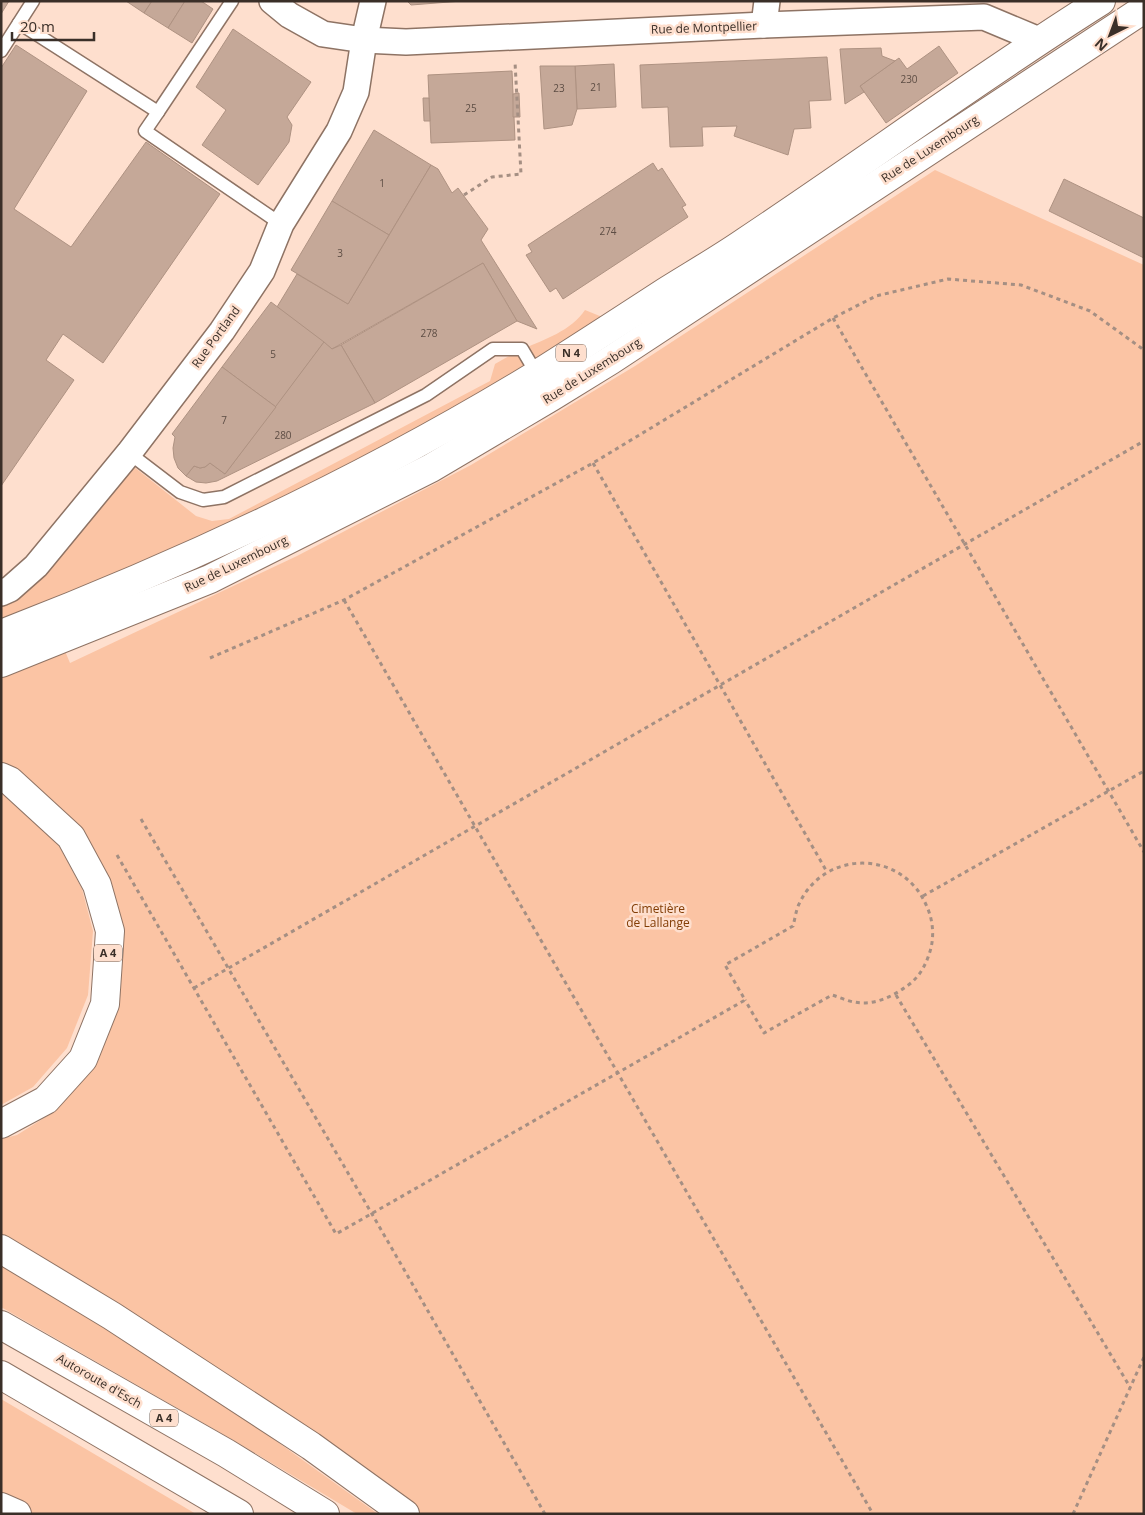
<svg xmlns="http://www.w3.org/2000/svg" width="1145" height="1515" font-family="'Open Sans',sans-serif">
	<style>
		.green { fill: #fbc4a4 }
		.building { fill: #c5a898; stroke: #ae9282 }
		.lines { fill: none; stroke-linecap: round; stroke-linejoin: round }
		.service-casing { stroke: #8e7364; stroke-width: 15 }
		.minor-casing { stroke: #8e7364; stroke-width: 28 }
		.primary-casing { stroke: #8e7364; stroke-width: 30 }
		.motorway-casing { stroke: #8e7364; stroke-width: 30 }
		.path { stroke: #a58f83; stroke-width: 3; stroke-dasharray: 4 4; stroke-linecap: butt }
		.service { stroke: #fff; stroke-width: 12 }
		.minor { stroke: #fff; stroke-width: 25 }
		.primary { stroke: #fff; stroke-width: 28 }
		.motorway { stroke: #fff; stroke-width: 28 }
		.labels { text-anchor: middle; stroke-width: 5; stroke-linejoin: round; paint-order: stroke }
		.number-label { font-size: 10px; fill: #5d4d44 }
		.shield { fill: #fedfce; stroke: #75645a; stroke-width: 1 }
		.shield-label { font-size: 11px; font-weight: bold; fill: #3a2f28 }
		.street-label { font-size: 12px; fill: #3a2f28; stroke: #fedfce }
		.park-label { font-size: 12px; fill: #823d05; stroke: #fedfce }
	</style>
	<rect width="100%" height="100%" fill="#fedfce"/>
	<!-- green -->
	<g class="green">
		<path d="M935,170L1144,265V1511L1142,1514H415L1,1241V1139L17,1135L52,1113L92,1067L116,1008L82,830L21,771L1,762V674L65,651L70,663L297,556L471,465L635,366Z"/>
		<path d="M585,310L617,323L536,375L1,634V593L124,459L196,516L212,521L229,519L490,381L495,364C504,359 514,353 523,349C545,339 571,331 585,310Z"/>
		<path d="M1,793L58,844L82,889L93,931L88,995L67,1048L33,1087L1,1105Z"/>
		<path d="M1,1264L106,1327L258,1428L378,1514H357L233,1440L1,1307Z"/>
		<path d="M1,1399L196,1514H32L1,1500Z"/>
	</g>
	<!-- building -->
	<g class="building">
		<path d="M1,1H9L1,14Z"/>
		<path d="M126,1H152L144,13Z"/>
		<path d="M152,1H185L168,28L144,13Z"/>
		<path d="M185,1H201L213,9L192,43L168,28Z"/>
		<path d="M407,1H462L411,5Z"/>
		<path d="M233,29L311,82L287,117L292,125L289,142L258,185L202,145L226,110L196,87Z"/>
		<path d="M16,45L87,91L14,209L71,247L146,142L220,194L103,363L63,334L46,360L74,380L1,486V68Z"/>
		<path d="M939,46L958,73L886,123L860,86L899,58L907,69Z"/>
		<path d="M881,48L882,56L895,61L860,86L864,92L845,104L840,49Z"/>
		<path d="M827,57L831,100L809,101L811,128L794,129L788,155L734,136L737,126L702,127L703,146L670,147L668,107L642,108L640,65Z"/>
		<path d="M614,64L616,107L577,109L575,66Z"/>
		<path d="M540,66H575L577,109L572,125L544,129Z"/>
		<path d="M512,71L515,140L431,143L428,75Z"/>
		<path d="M519,93L520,117H513V94Z"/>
		<path d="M423,98H429L430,121H424Z"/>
		<path d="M374,130L431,165L389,235L332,201Z"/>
		<path d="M653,163L658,171L662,168L686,205L682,207L688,217L563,299L556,288L550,292L526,255L532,252L528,245Z"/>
		<path d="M431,165L438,169L452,193L458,188L488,229L481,240L537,329L517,321L483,263L332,349L277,307L297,274L348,304Z"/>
		<path d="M1064,179L1144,218V258L1049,211Z"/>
		<path d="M332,201L389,235L348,304L291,270Z"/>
		<path d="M483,263L517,321L375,403L341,345Z"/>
		<path d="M271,302L324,342L276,407L222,367Z"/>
		<path d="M324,342L332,349L341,345L375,403L217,481L206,483L196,482L186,476L194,466L200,468L205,467L210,463L225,474Z"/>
		<path d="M222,367L276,407L225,474L210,463L205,467L200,468L194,466L186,476L178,468L174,458L173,448L175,437L172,434Z"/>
	</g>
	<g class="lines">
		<defs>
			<g id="service">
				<path d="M19,23L158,112L145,131L281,224"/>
				<path d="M1,51L33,1"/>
				<path d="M158,112L232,1"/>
				<path d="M129,453L180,492L203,500L224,497L426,395L493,349H522L538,376"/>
			</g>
			<g id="minor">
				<path d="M272,1L289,15L323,34L364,40L406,42L764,25L984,17L1039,40"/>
				<path d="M764,25L767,1"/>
				<path d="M1,593L10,589L36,566L129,453L222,331L262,271L281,224L339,131L356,92L364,40L373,1"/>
			</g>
			<g id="primary">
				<path d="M1,634C186,563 367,478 536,375C579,348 622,320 665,292C692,275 720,259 746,241C865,162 980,77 1101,1"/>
				<path d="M1,663L210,579L431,468L551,397L611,360L1144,9"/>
			</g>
			<g id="motorway">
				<path d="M1,777L10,781L71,837L97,885L110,931L105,1004L83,1059L46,1100L1,1124"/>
				<path d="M1,1249L112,1316L311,1446L405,1514"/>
				<path d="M1,1325L226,1453L325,1514"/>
				<path d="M1,1375L239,1514"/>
				<path d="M1,1507L17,1514"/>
			</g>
		</defs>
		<!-- service casing -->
		<use href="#service" class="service-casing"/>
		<!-- minor casing -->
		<use href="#minor" class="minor-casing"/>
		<!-- primary casing -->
		<use href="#primary" class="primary-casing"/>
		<!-- motorway casing -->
		<use href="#motorway" class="motorway-casing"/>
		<!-- path -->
		<g class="path">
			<path d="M464,195L492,177L521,174L515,62"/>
			<path d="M833,318L1144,852"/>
			<path d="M593,463L827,872"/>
			<path d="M344,600L873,1514"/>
			<path d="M210,658L344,600L593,463L833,318L876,296L948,279L1021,285L1090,311L1144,350"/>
			<path d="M141,819L372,1214L545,1514"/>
			<path d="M117,855L336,1234L745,1000L725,965L793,926C795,919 796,910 799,904C825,848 904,850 927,907C933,920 934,935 931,948C927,963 920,977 907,986C892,997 873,1006 854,1002C847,1001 839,997 832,995L764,1033L745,1000"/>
			<path d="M923,896L1144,771"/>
			<path d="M194,988L1144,441"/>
			<path d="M896,995L1130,1387"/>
			<path d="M1073,1514L1144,1357"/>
		</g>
		<!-- service -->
		<use href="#service" class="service"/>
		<!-- minor -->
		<use href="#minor" class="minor"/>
		<!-- primary -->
		<use href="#primary" class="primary"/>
		<!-- motorway -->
		<use href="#motorway" class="motorway"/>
	</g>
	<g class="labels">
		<!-- number labels -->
		<g class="number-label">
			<text x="909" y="83">230</text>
			<text x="596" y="91">21</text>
			<text x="559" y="92">23</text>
			<text x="471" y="112">25</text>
			<text x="382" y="187">1</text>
			<text x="608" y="235">274</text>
			<text x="340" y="257">3</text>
			<text x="429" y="337">278</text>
			<text x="273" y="358">5</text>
			<text x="224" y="424">7</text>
			<text x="283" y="439">280</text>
		</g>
		<!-- shield labels -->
		<g class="shield">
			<rect x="556" y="344.5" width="30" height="17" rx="4"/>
			<rect x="94" y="944.5" width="28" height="17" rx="4"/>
			<rect x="150" y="1409.5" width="28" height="17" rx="4"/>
		</g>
		<g class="shield-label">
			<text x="571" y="357">N 4</text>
			<text x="108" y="957">A 4</text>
			<text x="164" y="1422">A 4</text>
		</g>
		<!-- street labels -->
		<g class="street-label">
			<text transform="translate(704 28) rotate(-2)" y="4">Rue de Montpellier</text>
			<text transform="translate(930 149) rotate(-33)" y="4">Rue de Luxembourg</text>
			<text transform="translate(216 337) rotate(-54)" y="4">Rue Portland</text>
			<text transform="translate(592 371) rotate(-32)" y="4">Rue de Luxembourg</text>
			<text transform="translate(236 564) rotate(-26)" y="4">Rue de Luxembourg</text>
			<text transform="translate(99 1381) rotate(30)" y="4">Autoroute d'Esch</text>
		</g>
		<!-- park labels -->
		<g class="park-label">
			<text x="658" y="913">Cimetière<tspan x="658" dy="14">de Lallange</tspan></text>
		</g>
	</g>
	<!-- border -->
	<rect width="1145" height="1515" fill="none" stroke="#3a2f28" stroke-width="5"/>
	<!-- north arrow -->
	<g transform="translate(1110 35) rotate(222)" stroke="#fedfce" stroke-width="4" paint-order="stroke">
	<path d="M0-4L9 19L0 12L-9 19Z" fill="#3a2f28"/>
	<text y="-8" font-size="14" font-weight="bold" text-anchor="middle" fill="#3a2f28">N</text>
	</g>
	<!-- scale -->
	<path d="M12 32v8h82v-8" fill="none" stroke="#3a2f28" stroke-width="2.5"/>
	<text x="20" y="32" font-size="15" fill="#3a2f28" stroke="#fedfce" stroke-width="4" paint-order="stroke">20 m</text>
</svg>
